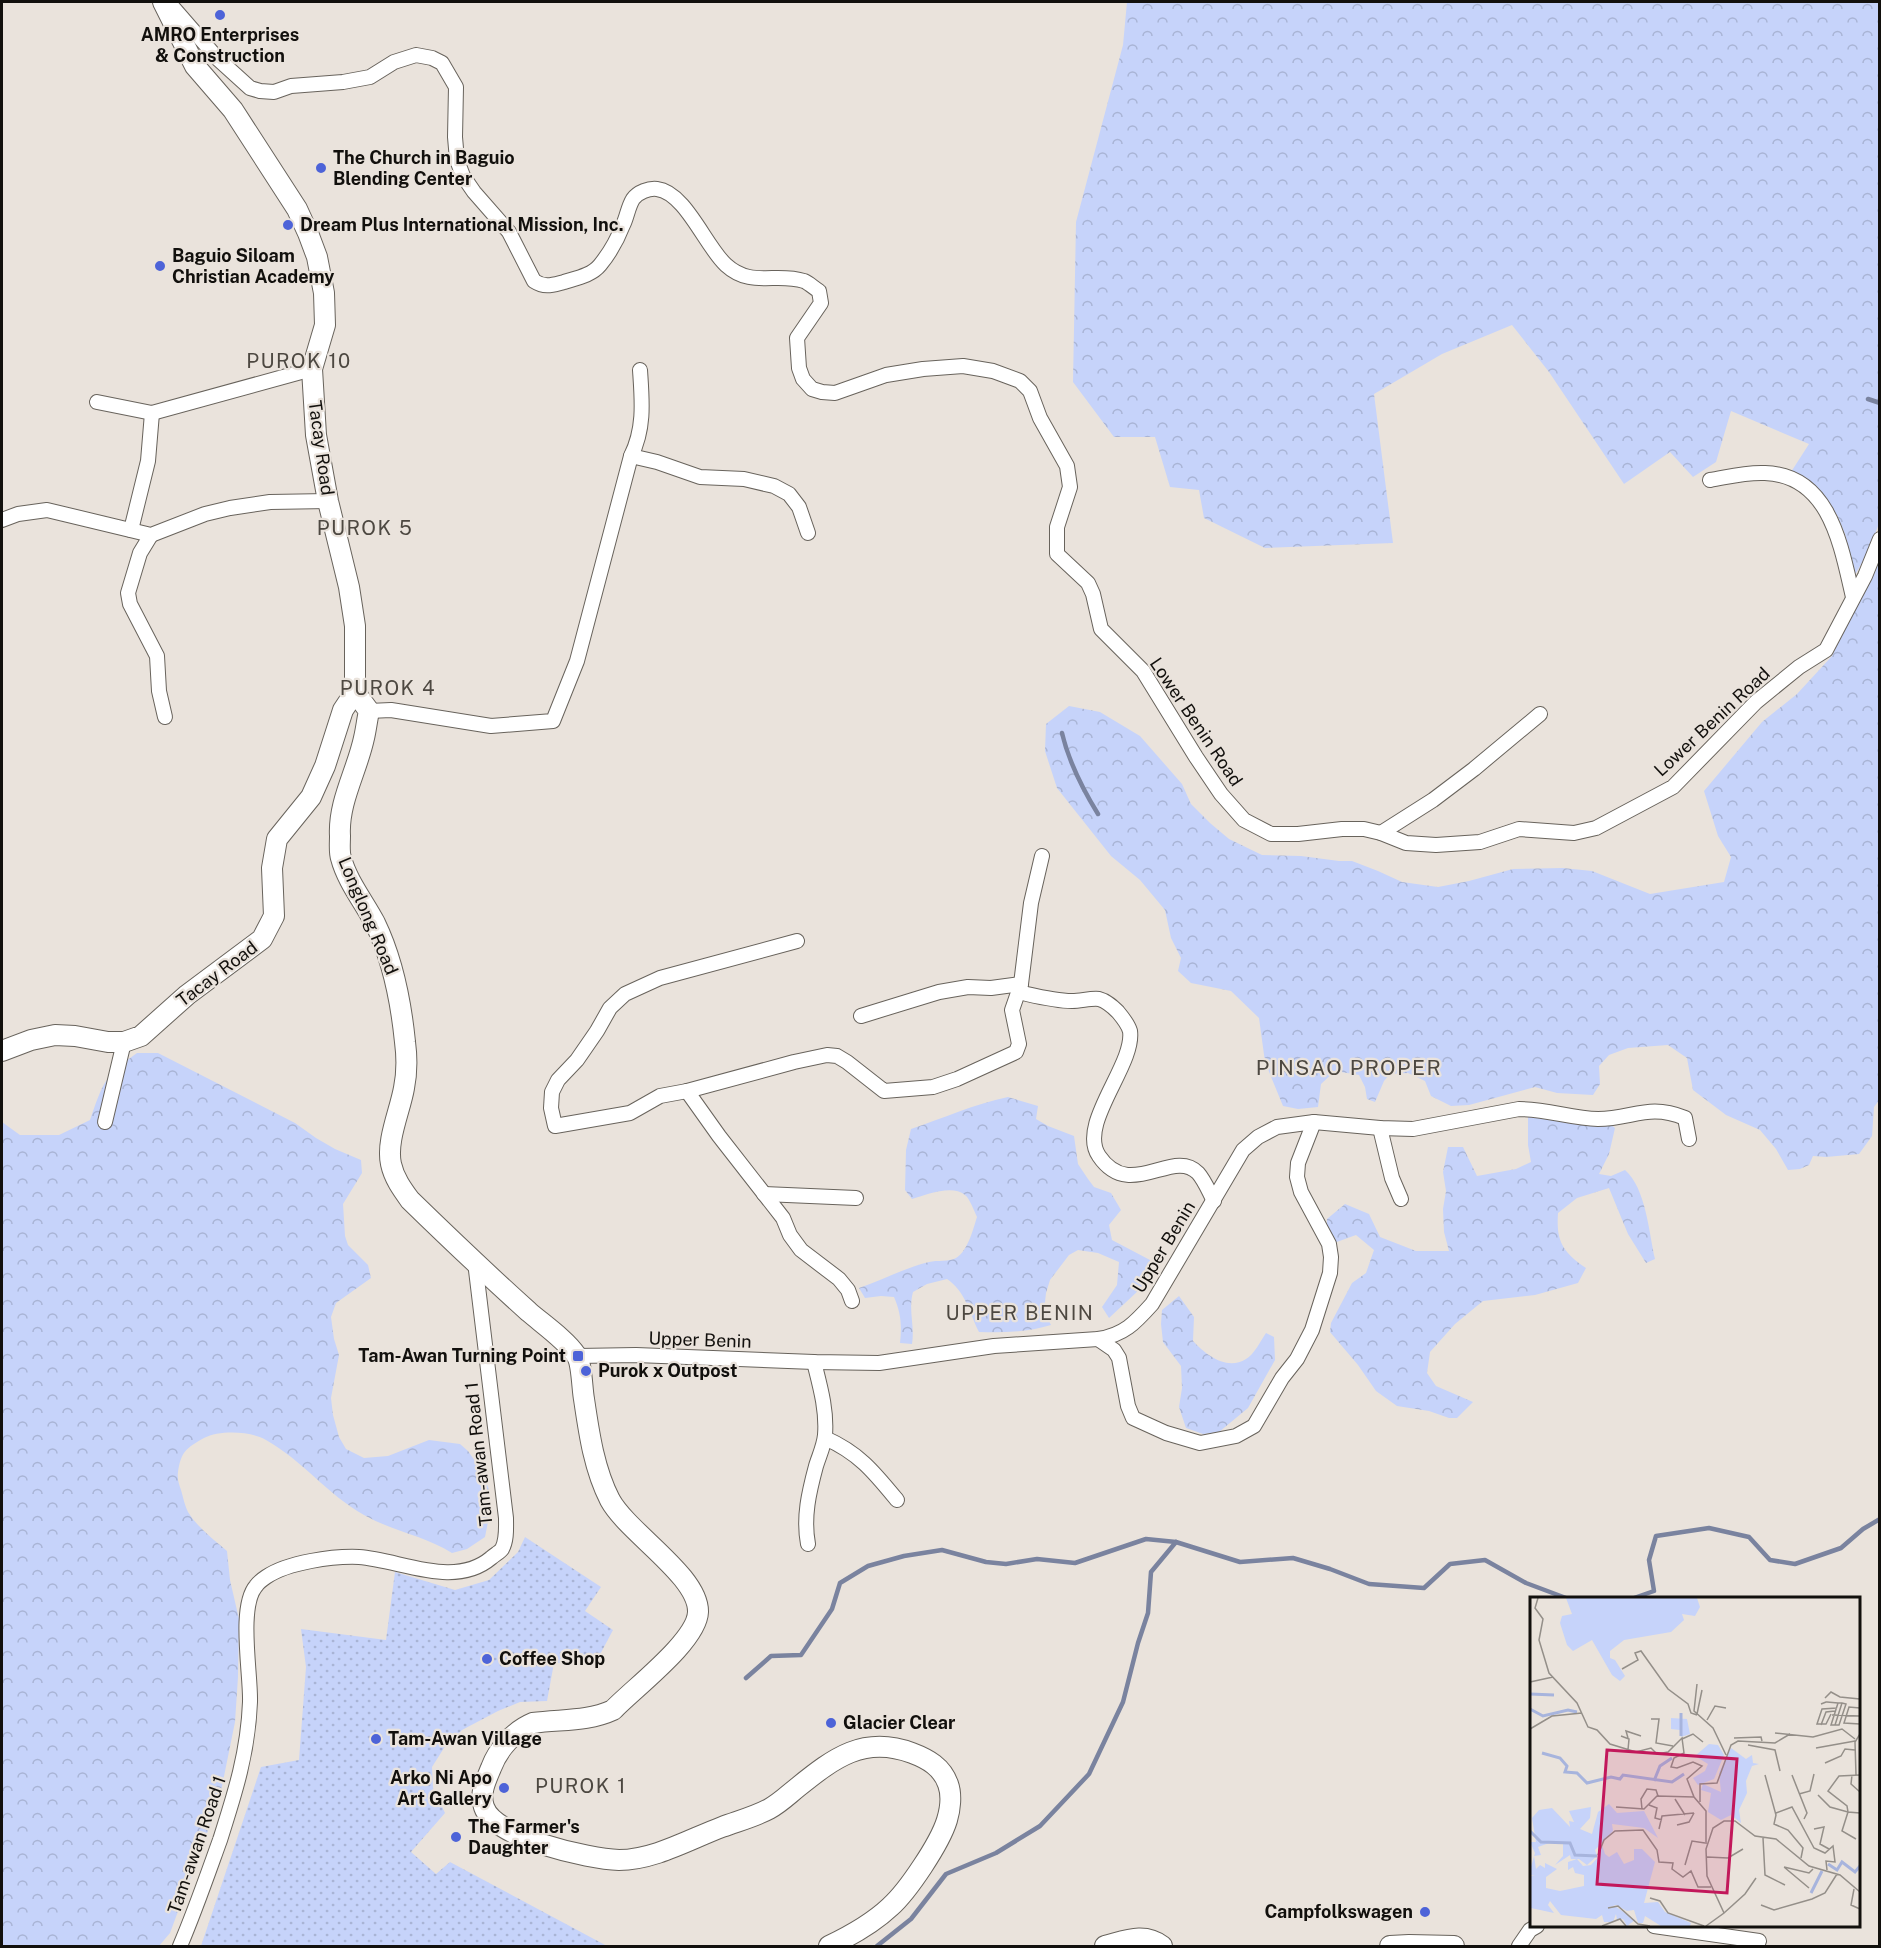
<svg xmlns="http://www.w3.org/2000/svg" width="1881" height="1948" font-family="'Public Sans',sans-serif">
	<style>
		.forest { fill: url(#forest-crowns) }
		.park { fill: url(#park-dots) }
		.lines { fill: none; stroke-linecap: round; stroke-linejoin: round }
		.stream { stroke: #7a839f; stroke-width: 4.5 }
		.street-casing { stroke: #68635c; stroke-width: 16 }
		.secondary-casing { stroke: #68635c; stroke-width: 22 }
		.street { stroke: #fff; stroke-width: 14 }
		.secondary { stroke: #fff; stroke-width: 20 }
		.poi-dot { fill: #4d63d8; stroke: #eae3dc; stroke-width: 2 }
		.labels { text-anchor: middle; stroke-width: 4.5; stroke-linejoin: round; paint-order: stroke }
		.poi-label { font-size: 18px; font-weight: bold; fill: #12100d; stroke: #eae3dc; text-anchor: start }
		.street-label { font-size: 18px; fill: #12100d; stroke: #eae3dc }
		.neighbourhood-label { font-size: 20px; letter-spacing: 1.5px; fill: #4d4841; stroke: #eae3dc }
		.quarter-label { font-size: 21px; letter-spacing: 1.5px; fill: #4d4841; stroke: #eae3dc }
		.inset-river { fill: none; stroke: #a7b4dd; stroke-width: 3 }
		.inset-road { fill: none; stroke: #948f89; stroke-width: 1.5 }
		.view { fill: #c2185b; fill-opacity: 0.15; stroke: #c2185b; stroke-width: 3 }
		.inset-edge { fill: none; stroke: #12100d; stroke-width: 3 }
	</style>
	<defs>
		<pattern id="forest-crowns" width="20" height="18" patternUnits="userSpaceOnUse" patternTransform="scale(1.5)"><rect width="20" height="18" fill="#c6d3fa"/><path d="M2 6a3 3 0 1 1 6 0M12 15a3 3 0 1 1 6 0" fill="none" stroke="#a9b4d5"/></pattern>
		<pattern id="park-dots" width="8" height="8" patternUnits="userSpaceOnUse" patternTransform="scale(1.5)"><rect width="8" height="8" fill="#c6d3fa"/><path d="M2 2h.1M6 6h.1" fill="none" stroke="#a9b4d5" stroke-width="1.8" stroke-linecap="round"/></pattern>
	</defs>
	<rect width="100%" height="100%" fill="#eae3dc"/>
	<!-- forest -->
	<g class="forest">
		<path d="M1127,2H1879L1880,521L1868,552L1855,575L1845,534L1837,515L1814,484L1791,472L1809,444L1731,411L1716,462L1693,477L1670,452L1624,484L1549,372L1512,325L1442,354L1374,394L1393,543L1265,548L1204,518L1199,490L1170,487L1155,437H1114L1073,382L1076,222L1123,45Z"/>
		<path d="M1879,557L1880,1099L1874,1107L1872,1136L1859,1154L1826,1157L1813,1156L1809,1165L1800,1169L1788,1170L1776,1149L1760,1130L1726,1115L1693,1090L1687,1058L1668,1045L1628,1048L1609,1055L1599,1066L1600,1084L1593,1095L1557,1093L1535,1087L1469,1105L1451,1106L1431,1096L1425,1081L1408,1073L1390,1074L1384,1081L1375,1102L1367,1099L1365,1087L1359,1075L1335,1071L1321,1084L1318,1107L1298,1109L1283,1106L1265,1062L1259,1018L1231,991L1191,983L1178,971L1181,958L1171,938L1165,910L1140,880L1111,856L1057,788L1045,751L1046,724L1069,706L1100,712L1140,736L1182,784L1191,804L1210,823L1229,839L1262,855L1301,856L1339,861H1352L1378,871L1402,882L1438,887L1469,881L1513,869L1563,868L1592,871L1650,894L1724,882L1731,857L1718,836L1704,791L1762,722L1797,694L1832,656Z"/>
		<path d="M137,1053H158L295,1123L316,1138L335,1149L361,1160L362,1173L343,1204L345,1236L348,1245L368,1265L371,1278L336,1303L331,1317L334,1339L339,1355L331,1398L333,1415L339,1437L346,1449L364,1458L388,1456L429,1440L460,1444L468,1451L482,1471L491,1495L489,1517L485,1537L467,1549L452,1553C425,1536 392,1531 364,1515C328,1495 302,1460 266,1440C250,1431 220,1430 204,1438C186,1448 181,1452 178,1472C177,1479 179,1484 181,1490C183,1497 185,1506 188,1512C197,1527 214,1540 227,1551L230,1580L239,1619L238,1677L235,1722L219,1801L170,1933L159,1946H2V1122L20,1135H59L90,1120C103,1083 104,1076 137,1053Z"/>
		<path d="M1008,1097L1038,1106L1036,1119L1048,1126L1074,1136L1078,1164L1088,1179L1094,1187L1111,1193L1121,1210L1109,1225L1112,1240L1150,1260L1151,1272L1139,1290L1109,1318L1102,1307L1117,1285L1119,1262L1098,1253L1078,1250L1069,1255L1050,1280L1046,1293L1044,1311L1051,1325C1028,1332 1004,1333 979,1332C969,1312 966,1292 947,1279L927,1284L913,1292C908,1310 915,1326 912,1344L900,1343C902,1326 901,1313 894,1297L881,1296L865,1298L859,1288C883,1280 904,1268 929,1262C937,1260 949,1262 956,1258C968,1251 973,1229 977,1217C974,1211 970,1199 965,1195C952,1184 926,1195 912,1199L905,1190L906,1150L911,1129C944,1118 974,1104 1008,1097Z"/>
		<path d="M1528,1116L1607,1122L1615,1128L1609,1154L1599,1174L1611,1176L1625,1170C1646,1188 1649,1233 1655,1259L1646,1263L1628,1234L1609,1188L1577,1198L1558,1213C1556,1242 1563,1252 1586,1268L1578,1283L1535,1295L1483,1301L1455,1324L1430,1352L1427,1373L1436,1386L1473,1402L1457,1418H1449L1429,1411L1397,1406L1376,1391L1358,1365L1330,1332L1331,1323L1352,1283L1366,1273L1374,1250L1356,1235L1334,1243L1326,1234L1327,1219L1345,1204L1369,1214L1380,1237L1416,1251H1449L1444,1232L1443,1209L1446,1191L1443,1172L1448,1147H1463L1477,1176L1516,1169L1531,1162L1528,1145Z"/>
		<path d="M1179,1296L1194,1317L1193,1341C1206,1355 1227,1371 1246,1359C1254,1355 1261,1340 1266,1333L1274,1337L1275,1360L1248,1408L1219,1432L1203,1434L1186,1428L1179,1407L1182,1388L1181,1366L1163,1342L1161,1324L1162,1310Z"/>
	</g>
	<!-- park -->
	<path class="park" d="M525,1537L601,1587L585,1611L613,1630L596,1662L554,1663L547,1701L520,1702L498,1711L462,1730L444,1748L432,1767L433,1788L445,1813L411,1852L436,1874L450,1862L607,1946H201L261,1767L299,1760L306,1667L301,1629L386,1640L395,1572L455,1590L489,1580L518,1552Z"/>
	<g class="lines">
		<!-- stream -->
		<g class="stream">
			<path d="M1868,399L1880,403"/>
			<path d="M1062,733C1069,763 1082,788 1098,814"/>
			<path d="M1634,1598L1654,1591L1649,1560L1656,1536L1709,1528L1749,1537L1770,1560L1795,1564L1841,1548L1863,1529L1880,1519"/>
			<path d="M746,1678L771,1656L801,1655L832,1609L840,1583L868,1566L904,1556L942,1550L986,1562L1006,1564L1037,1559L1075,1563L1146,1539L1176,1542L1240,1562L1293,1558L1330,1569L1369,1584L1424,1588L1450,1564L1485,1560L1526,1583L1566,1598"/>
			<path d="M877,1946L911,1919L946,1874L996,1853L1040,1826L1089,1774L1123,1702L1138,1643L1148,1613L1151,1572L1176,1542"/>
		</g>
		<defs>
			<g id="street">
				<path d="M171,5L218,59L250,88L260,91L274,92L291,86L343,82L370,77L394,62L416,55L432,58L442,63L456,87L455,137L457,160L463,176L474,192L509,232L534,281C545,288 552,285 564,282C577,278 592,275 600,265C609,254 618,238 623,225C627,217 628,207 633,199C638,192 649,188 657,189C685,192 706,247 726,265C751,288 776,272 804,281C809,283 814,288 819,291L821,303L797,338L799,368L803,379L812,389L822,392L835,393L886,375L923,369L963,366L993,371L1020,381L1030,391L1040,418L1067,466L1070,487L1057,527V554L1088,583L1093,594L1101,629L1143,671L1196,757L1221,794L1244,820L1271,834H1298L1342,829H1364L1381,833L1406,843L1436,845L1480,842L1519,829L1574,833L1596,828L1673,787L1756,702L1799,667L1826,650L1865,576L1880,539"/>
				<path d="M97,402L152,413L312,369"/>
				<path d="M631,456L657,462L700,477L744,479L774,486L789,494L799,507L808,533"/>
				<path d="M1710,480C1728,477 1745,472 1765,473C1830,475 1841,546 1853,597"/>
				<path d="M2,520L18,514L47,510L151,535L205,514L230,508L270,502L328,501"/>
				<path d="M131,530L148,461L152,413"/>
				<path d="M151,535L140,553L128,593L130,604L157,656L159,691L165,717"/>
				<path d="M369,711L391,710L491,726L553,721L577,661L631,456C645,428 642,400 640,370"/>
				<path d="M1381,833L1433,800L1474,769L1540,714"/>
				<path d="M797,941L660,978L625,994L610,1008L597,1031L577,1060L558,1080L552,1092L551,1108L555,1126L630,1113L660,1096L687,1091L794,1062L827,1055L837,1056L847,1062L884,1091L933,1087L957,1079L1016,1052L1019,1044L1012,1010L1021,984L1031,903L1042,856"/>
				<path d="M1018,992C1036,996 1054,1001 1072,1001C1081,1001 1091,998 1099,999C1107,1001 1113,1007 1118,1012C1123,1018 1128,1024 1130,1031C1135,1065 1077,1124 1099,1156C1130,1202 1173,1147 1198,1173C1205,1181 1209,1192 1214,1201"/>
				<path d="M861,1016L939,992L968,987L991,988L1021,984"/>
				<path d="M687,1091L719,1136L783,1218L790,1235L801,1250L839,1279L848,1290L852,1301"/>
				<path d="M105,1122L124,1042"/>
				<path d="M1380,1128L1392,1178L1401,1199"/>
				<path d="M764,1194L856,1198"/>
				<path d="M1098,1339L1114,1350L1119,1358L1128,1406L1133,1418L1166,1433L1200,1443L1236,1436L1254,1426L1282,1378L1297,1359L1312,1330L1330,1273L1331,1257L1329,1244L1301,1192L1297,1177L1298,1163L1314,1122"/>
				<path d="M578,1356L636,1355L814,1362L879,1363L994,1346L1098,1339C1124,1335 1135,1323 1152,1304L1243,1150L1258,1137L1277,1127L1314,1122L1380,1128L1413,1129L1519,1109C1546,1109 1571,1118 1598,1119C1633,1119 1648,1103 1685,1118L1689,1139"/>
				<path d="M825,1438C859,1453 874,1472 897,1500"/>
				<path d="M808,1544C803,1517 809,1492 816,1466C819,1456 824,1446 825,1435C827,1410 820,1386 814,1362"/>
				<path d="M1654,1926L1759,1941"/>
				<path d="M180,1946C195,1911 207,1876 220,1840C235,1793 248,1753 250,1702C251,1675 238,1607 256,1586C258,1583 263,1579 266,1577C288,1562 333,1556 359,1557C401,1560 454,1589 491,1558C494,1555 500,1552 502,1549C507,1540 506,1528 506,1518L475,1262"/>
				<path d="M1519,1946L1530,1930L1537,1926"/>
			</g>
			<g id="secondary">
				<path d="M355,692L369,711C367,720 366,730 364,738C357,771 338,802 340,836C340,843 339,852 341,858C347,881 364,902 375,923C393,960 401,1002 405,1042C407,1057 407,1073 404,1088C400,1111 386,1141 391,1164C394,1178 402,1189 410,1200C449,1238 489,1276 529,1312C543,1324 566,1340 576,1355C582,1362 582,1389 584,1399C589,1433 594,1469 610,1500C628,1533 699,1576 698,1612C697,1641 634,1688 613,1710C587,1722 561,1719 533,1723C514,1731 498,1749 491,1768C486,1780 479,1794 484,1807C494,1838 589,1859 619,1860C654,1860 690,1839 722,1827C738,1821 754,1817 769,1809C780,1803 788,1795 798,1787C834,1758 864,1735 912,1753C928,1759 942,1767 948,1784C952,1795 950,1810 947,1820C940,1843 908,1891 890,1907C873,1923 850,1936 829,1946"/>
				<path d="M2,1051L31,1040L55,1035L75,1036L108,1042H124L141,1036L187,995L262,939L274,916L272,868L277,839L311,797L325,766L343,710L355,692V626L349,587L328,501L316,435L312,369L325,325L324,293L317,257L308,233L297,209L233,110L195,66L163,2"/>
				<path d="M1105,1946C1125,1941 1144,1932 1162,1946"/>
				<path d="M1390,1946L1409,1945L1454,1946"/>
			</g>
		</defs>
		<!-- street casing -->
		<use href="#street" class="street-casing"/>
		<!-- secondary casing -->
		<use href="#secondary" class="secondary-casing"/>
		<!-- street -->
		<use href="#street" class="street"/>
		<!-- secondary -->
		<use href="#secondary" class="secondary"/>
	</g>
	<!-- markers -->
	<g class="poi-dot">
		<circle cx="220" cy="15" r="6"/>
		<circle cx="321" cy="168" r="6"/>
		<circle cx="288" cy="225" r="6"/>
		<circle cx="160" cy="266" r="6"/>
		<rect x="572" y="1350" width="12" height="12" rx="3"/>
		<circle cx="586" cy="1371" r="6"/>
		<circle cx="487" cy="1659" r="6"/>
		<circle cx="831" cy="1723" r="6"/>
		<circle cx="376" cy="1739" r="6"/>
		<circle cx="504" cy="1788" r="6"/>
		<circle cx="456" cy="1837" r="6"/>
		<circle cx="1425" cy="1912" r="6"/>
	</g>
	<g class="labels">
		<!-- poi labels -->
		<g class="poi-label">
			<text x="220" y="41" text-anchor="middle">AMRO Enterprises<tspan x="220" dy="21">&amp; Construction</tspan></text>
			<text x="333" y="164">The Church in Baguio<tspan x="333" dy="21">Blending Center</tspan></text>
			<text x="300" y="231">Dream Plus International Mission, Inc.</text>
			<text x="172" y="262">Baguio Siloam<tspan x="172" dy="21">Christian Academy</tspan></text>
			<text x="566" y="1362" text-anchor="end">Tam-Awan Turning Point</text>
			<text x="598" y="1377">Purok x Outpost</text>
			<text x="499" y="1665">Coffee Shop</text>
			<text x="843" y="1729">Glacier Clear</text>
			<text x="388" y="1745">Tam-Awan Village</text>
			<text x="492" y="1784" text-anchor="end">Arko Ni Apo<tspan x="492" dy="21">Art Gallery</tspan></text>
			<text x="468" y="1833">The Farmer's<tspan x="468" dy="21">Daughter</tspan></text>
			<text x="1413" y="1918" text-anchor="end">Campfolkswagen</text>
		</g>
		<!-- street labels -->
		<g class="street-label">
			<text transform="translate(321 448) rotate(82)" y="6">Tacay Road</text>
			<text transform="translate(1196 722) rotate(56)" y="6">Lower Benin Road</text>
			<text transform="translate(1712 722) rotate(-43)" y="6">Lower Benin Road</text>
			<text transform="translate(368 916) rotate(67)" y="6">Longlong Road</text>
			<text transform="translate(217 974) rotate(-37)" y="6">Tacay Road</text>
			<text transform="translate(1164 1247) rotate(-59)" y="6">Upper Benin</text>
			<text transform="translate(700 1340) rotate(2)" y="6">Upper Benin</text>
			<text transform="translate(479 1454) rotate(-96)" y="6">Tam-awan Road 1</text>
			<text transform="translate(197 1845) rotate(-71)" y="6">Tam-awan Road 1</text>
		</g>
		<!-- neighbourhood labels -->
		<g class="neighbourhood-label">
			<text x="299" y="368">PUROK 10</text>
			<text x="365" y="535">PUROK 5</text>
			<text x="388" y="695">PUROK 4</text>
			<text x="1020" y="1320">UPPER BENIN</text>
			<text x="581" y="1793">PUROK 1</text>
		</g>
		<!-- quarter labels -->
		<g class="quarter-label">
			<text x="1349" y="1075">PINSAO PROPER</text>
		</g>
	</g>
	<!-- overview -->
	<g transform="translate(1530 1597)">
		<rect width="330" height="330" fill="#eae3dc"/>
		<path d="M36,1H167L170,10L165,19L152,17L154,23L141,35L94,43L80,54V61L85,63L95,79L90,84L82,78L62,43L43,54L37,48L30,26L32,19L42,17ZM201,151L216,162L222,158L223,166L229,167L222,169L216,184L217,196L209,213L211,226L201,218L191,223L178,215L181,196L171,193L173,187L191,195L189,176ZM79,207L87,216L114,214L128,241L114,231L82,227L83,234L65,253L67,259L57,268L49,262H41L40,258L25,268L33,259V246L22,245L8,250L11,258L4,259L6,272L10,268L15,271V266L27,272L16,280V291L30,294L54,289V278L45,276L43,270L38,273V265L47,262L53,269L61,268L69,259L72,248L75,257L79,260L87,255L94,267L104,263V252H112L125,265L114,306L128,305L135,315L161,326L160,329H131L115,319L113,326H108L104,313L97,314L86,308L76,311L85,309L105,323L97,329L93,322L87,323L86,317L83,325H74L72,318L66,322L31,318L20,304L18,308L24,316L1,311L0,279L5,278H0V273L5,256L0,245H6L2,221L9,213L22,211L40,230L39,224L44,225L39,214L61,210L60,221L50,232L62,237L68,215Z" fill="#c6d3fa"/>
		<path d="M141,121L157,122L160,137L151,140L150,133L141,132ZM179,147L188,148L194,158L184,182L168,188L163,181L175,174L178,167L165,159Z" fill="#c6d3fa"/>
		<path class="inset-river" d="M0,97L24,98M0,112L13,119L38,113L47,115M151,139V116M12,156L30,161L37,169L35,175L47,176L57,186L81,180L90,182L93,178L142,185L154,177M124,184L130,169L142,161M0,234L11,245L40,246L45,258L67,259M298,267L307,273L312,265L325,275L330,269M281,296L292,274"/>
		<path class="inset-road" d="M8,1L5,11L13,22L9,43L19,76L47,106L58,130L67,133L80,147L106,155L121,151L127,157L138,155L152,141L154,156L144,161L141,170L147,171L163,165L172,169L157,182L164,200L176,214V247M92,72L108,63L105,56L111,54L138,92L158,107L161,116L167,118M0,85L23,80M167,87L164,114L183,131L196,158M295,101L301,95L310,100L330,102M291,107L296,105H297L308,106H312L316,107L309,128H301L308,106M330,111L319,110L314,126L330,127M167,117L172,93M301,117L296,127H287L292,112L307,111M302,118L330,119M121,122H129L126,146L143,149M177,123L185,109L196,111M291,128L296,115L305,114M305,128L312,106M0,132L22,119L52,116M245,136L283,140L312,132L325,142M91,139L99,142L98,153M98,141L96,134L111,139M204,141L231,140L232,144M152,142L163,137L173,145M218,148L245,153L250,174M286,151L325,144M295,166L311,159L315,152L325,153M235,178L246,218L244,227L258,233L273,251L271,261M262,178L277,216L274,222M322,178L321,187L330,195M326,178L325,145L330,137M330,178L309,179L298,194L317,209L318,215L330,216M269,197L280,194L284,177M288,198L300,210L318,215L312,234L326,242M145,202L155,218M170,205V187L187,186L201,148L208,144L245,146L260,137M119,208L127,211L125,221L132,223M86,210L114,212L127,199L164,200M112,212L111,202L117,192L126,193L128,199M246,216L262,210L284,251L295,256L303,249L305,265L296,264L297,273M147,228L159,225L164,216M129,232L132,219L164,216M284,232L294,230L290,247L299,252M233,241L235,278L255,288M68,258L74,243L85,234L113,233L127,253L129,265L143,266L142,272L153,280L161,274L168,290H181M177,260L198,261L213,252M155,268L162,244L175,246M254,270L279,291M254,270L279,276L283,272M324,292L321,308L330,312M120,301L130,304L138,316L174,329M231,308L244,313L282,302L295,296L307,277M78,311L88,309L108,327L120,329M194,316L215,297L226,281M72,329L90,322L96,329M176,329L194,316L177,279L176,252L183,231L194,224H205L225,239L246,242L279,269L310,278L330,295"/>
		<path class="view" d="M77,153L207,162L197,296L67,287Z"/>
		<rect width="330" height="330" class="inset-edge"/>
	</g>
	<!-- border -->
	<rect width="1881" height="1948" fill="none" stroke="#12100d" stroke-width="6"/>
</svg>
